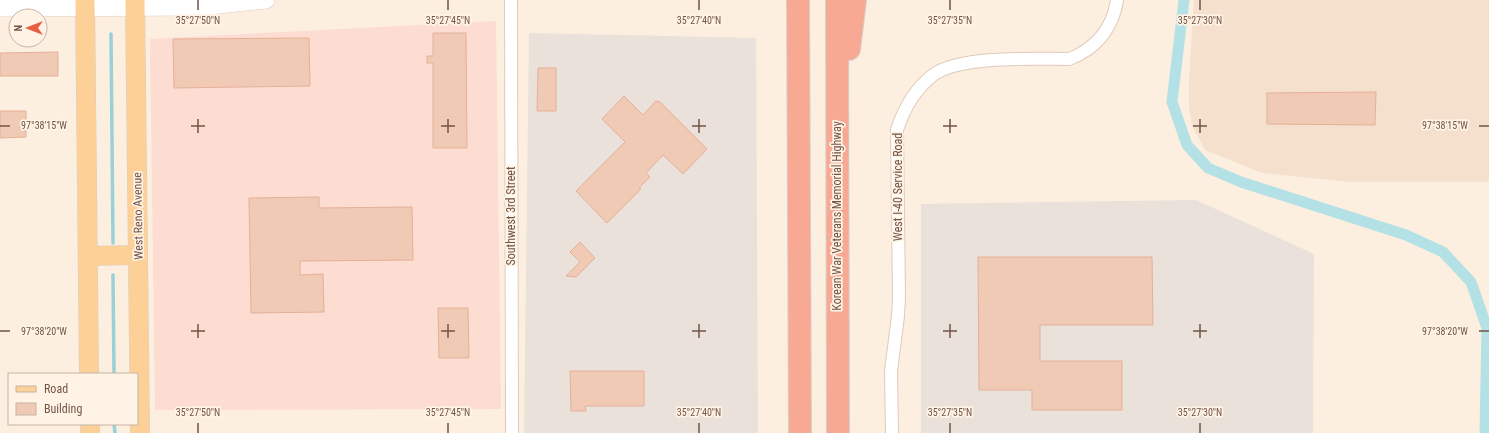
<svg xmlns="http://www.w3.org/2000/svg" width="1489" height="433" font-family="'Roboto Condensed',sans-serif">
	<style>
		.residential { fill: #f4e0cd }
		.commercial { fill: #fddcd2 }
		.industrial { fill: #eae1db }
		.lines { fill: none; stroke-linecap: round; stroke-linejoin: round }
		.stream { stroke: #9ad1d7; stroke-width: 3.5 }
		.canal { stroke: #b4e1e5; stroke-width: 11 }
		.building { fill: #f1cab6; stroke: #e4b097 }
		.minor-casing { stroke: #e0cabb; stroke-width: 14 }
		.secondary-casing { stroke: #e7cdbb; stroke-width: 18 }
		.primary-casing { stroke: #d8cfcb; stroke-width: 20 }
		.motorway-casing { stroke: #d8cfcb; stroke-width: 24 }
		.minor { stroke: #fff; stroke-width: 12 }
		.secondary { stroke: #fff; stroke-width: 17 }
		.primary { stroke: #fcd096; stroke-width: 19 }
		.motorway { stroke: #f7a994; stroke-width: 22 }
		.ticks { fill: none; stroke: #725447; stroke-width: 1.5 }
		.labels { text-anchor: middle; stroke-width: 3.5; stroke-linejoin: round; paint-order: stroke }
		.street-label { font-size: 12px; fill: #725447; stroke: #fff3e5 }
		.ticks-label { font-size: 10px; text-anchor: middle; fill: #725447; stroke: #fff3e5; stroke-width: 3.5; stroke-linejoin: round; paint-order: stroke }
	</style>
	<rect width="100%" height="100%" fill="#fcefdf"/>
	<!-- residential -->
	<path class="residential" d="M1194,0H1489V182H1350L1262,173L1205,150L1192,126L1189,106V82Z"/>
	<!-- commercial -->
	<path class="commercial" d="M496,21L501,409L155,410L150,39Z"/>
	<!-- industrial -->
	<g class="industrial">
		<path d="M529,33L756,38L758,433H524Z"/>
		<path d="M1196,200L1314,254L1313,433H921V204Z"/>
	</g>
	<g class="lines">
		<!-- stream -->
		<g class="stream">
			<path d="M111,34L113,243"/>
			<path d="M113,275L114,374"/>
			<path d="M114,424L115,433"/>
		</g>
		<!-- canal -->
		<path class="canal" d="M1184,0L1172,102L1187,145L1208,168L1241,182L1406,235L1443,252L1471,282L1487,328L1485,433"/>
	</g>
	<!-- building -->
	<g class="building">
		<path d="M433,33H466L467,148H433V63H427V56H433Z"/>
		<path d="M309,38L310,86L174,88L173,39Z"/>
		<path d="M58,52V76H0V53Z"/>
		<path d="M538,68H556V111H537Z"/>
		<path d="M1376,92L1375,125L1267,124V93Z"/>
		<path d="M624,96L643,115L656,101L660,102L707,149L683,174L663,155L646,173L650,177L639,188L641,189L607,223L576,191L625,142L602,119Z"/>
		<path d="M0,111H26V137L0,138Z"/>
		<path d="M319,197V208L412,207L413,260L300,261V275L323,274L324,312L251,313L249,198Z"/>
		<path d="M580,242L595,258L576,277L566,276L580,262L570,252Z"/>
		<path d="M978,257H1152L1153,325H1040V361H1122V410H1032V390H979Z"/>
		<path d="M438,308H468L469,358H439Z"/>
		<path d="M570,371H644V406H585L586,411H571Z"/>
	</g>
	<g class="lines">
		<defs>
			<g id="minor">
				<path d="M511,0L512,433"/>
				<path d="M892,433L891,371L898,316L899,298L897,130C904,108 914,90 933,75C960,55 1036,59 1069,59C1096,49 1113,28 1117,0"/>
			</g>
			<path id="secondary" d="M0,8L199,7L266,0"/>
			<g id="primary">
				<path d="M85,0L89,374"/>
				<path d="M135,0L140,433"/>
				<path d="M88,256L138,255"/>
				<path d="M90,424V433"/>
			</g>
			<g id="motorway">
				<path d="M798,0L800,433"/>
				<path d="M837,0L838,433"/>
				<path d="M849,49L855,0"/>
			</g>
		</defs>
		<!-- minor casing -->
		<use href="#minor" class="minor-casing"/>
		<!-- secondary casing -->
		<use href="#secondary" class="secondary-casing"/>
		<!-- primary casing -->
		<use href="#primary" class="primary-casing"/>
		<!-- motorway casing -->
		<use href="#motorway" class="motorway-casing"/>
		<!-- minor -->
		<use href="#minor" class="minor"/>
		<!-- secondary -->
		<use href="#secondary" class="secondary"/>
		<!-- primary -->
		<use href="#primary" class="primary"/>
		<!-- motorway -->
		<use href="#motorway" class="motorway"/>
	</g>
	<!-- ticks -->
	<path class="ticks" d="M198,0V10M448,0V10M699,0V10M950,0V10M1200,0V10M198,119V133M448,119V133M699,119V133M950,119V133M1200,119V133M0,126H10M191,126H205M441,126H455M692,126H706M943,126H957M1193,126H1207M1479,126H1489M198,324V338M448,324V338M699,324V338M950,324V338M1200,324V338M0,331H10M191,331H205M441,331H455M692,331H706M943,331H957M1193,331H1207M1479,331H1489M198,423V433M448,423V433M699,423V433M950,423V433M1200,423V433"/>
	<g class="labels">
		<!-- street labels -->
		<g class="street-label">
			<text transform="translate(898 187) rotate(-90)" y="4">West I-40 Service Road</text>
			<text transform="translate(138 216) rotate(-91)" y="4">West Reno Avenue</text>
			<text transform="translate(511 216) rotate(-90)" y="4">Southwest 3rd Street</text>
			<text transform="translate(837 216) rotate(-90)" y="4">Korean War Veterans Memorial Highway</text>
		</g>
	</g>
	<g class="ticks-label">
		<text x="198" y="24">35°27'50"N</text>
		<text x="448" y="24">35°27'45"N</text>
		<text x="699" y="24">35°27'40"N</text>
		<text x="950" y="24">35°27'35"N</text>
		<text x="1200" y="24">35°27'30"N</text>
		<text x="1445" y="129">97°38'15"W</text>
		<text x="44" y="129">97°38'15"W</text>
		<text x="1445" y="335">97°38'20"W</text>
		<text x="44" y="335">97°38'20"W</text>
		<text x="198" y="416">35°27'50"N</text>
		<text x="448" y="416">35°27'45"N</text>
		<text x="699" y="416">35°27'40"N</text>
		<text x="950" y="416">35°27'35"N</text>
		<text x="1200" y="416">35°27'30"N</text>
	</g>
	<!-- legend -->
	<rect x="8" y="373" width="130" height="52" fill="#fff3e5" stroke="#c7b3a6"/>
	<rect x="16" y="386" width="20" height="6" fill="#fcd096" stroke="#c7b3a6"/>
	<text x="44" y="393" font-size="12" fill="#725447">Road</text>
	<rect x="16" y="403" width="20" height="12" fill="#f1cab6" stroke="#c7b3a6"/>
	<text x="44" y="413" font-size="12" fill="#725447">Building</text>
	<!-- north arrow -->
	<g transform="translate(28 28) rotate(270)"><circle r="19" fill="#fff3e5" stroke="#c7b3a6"/>
	<path d="M0-3L7 15L0 10L-7 15Z" fill="#e85d42"/>
	<text y="-6" font-size="11" font-weight="bold" text-anchor="middle" fill="#725447">N</text>
	</g>
</svg>
